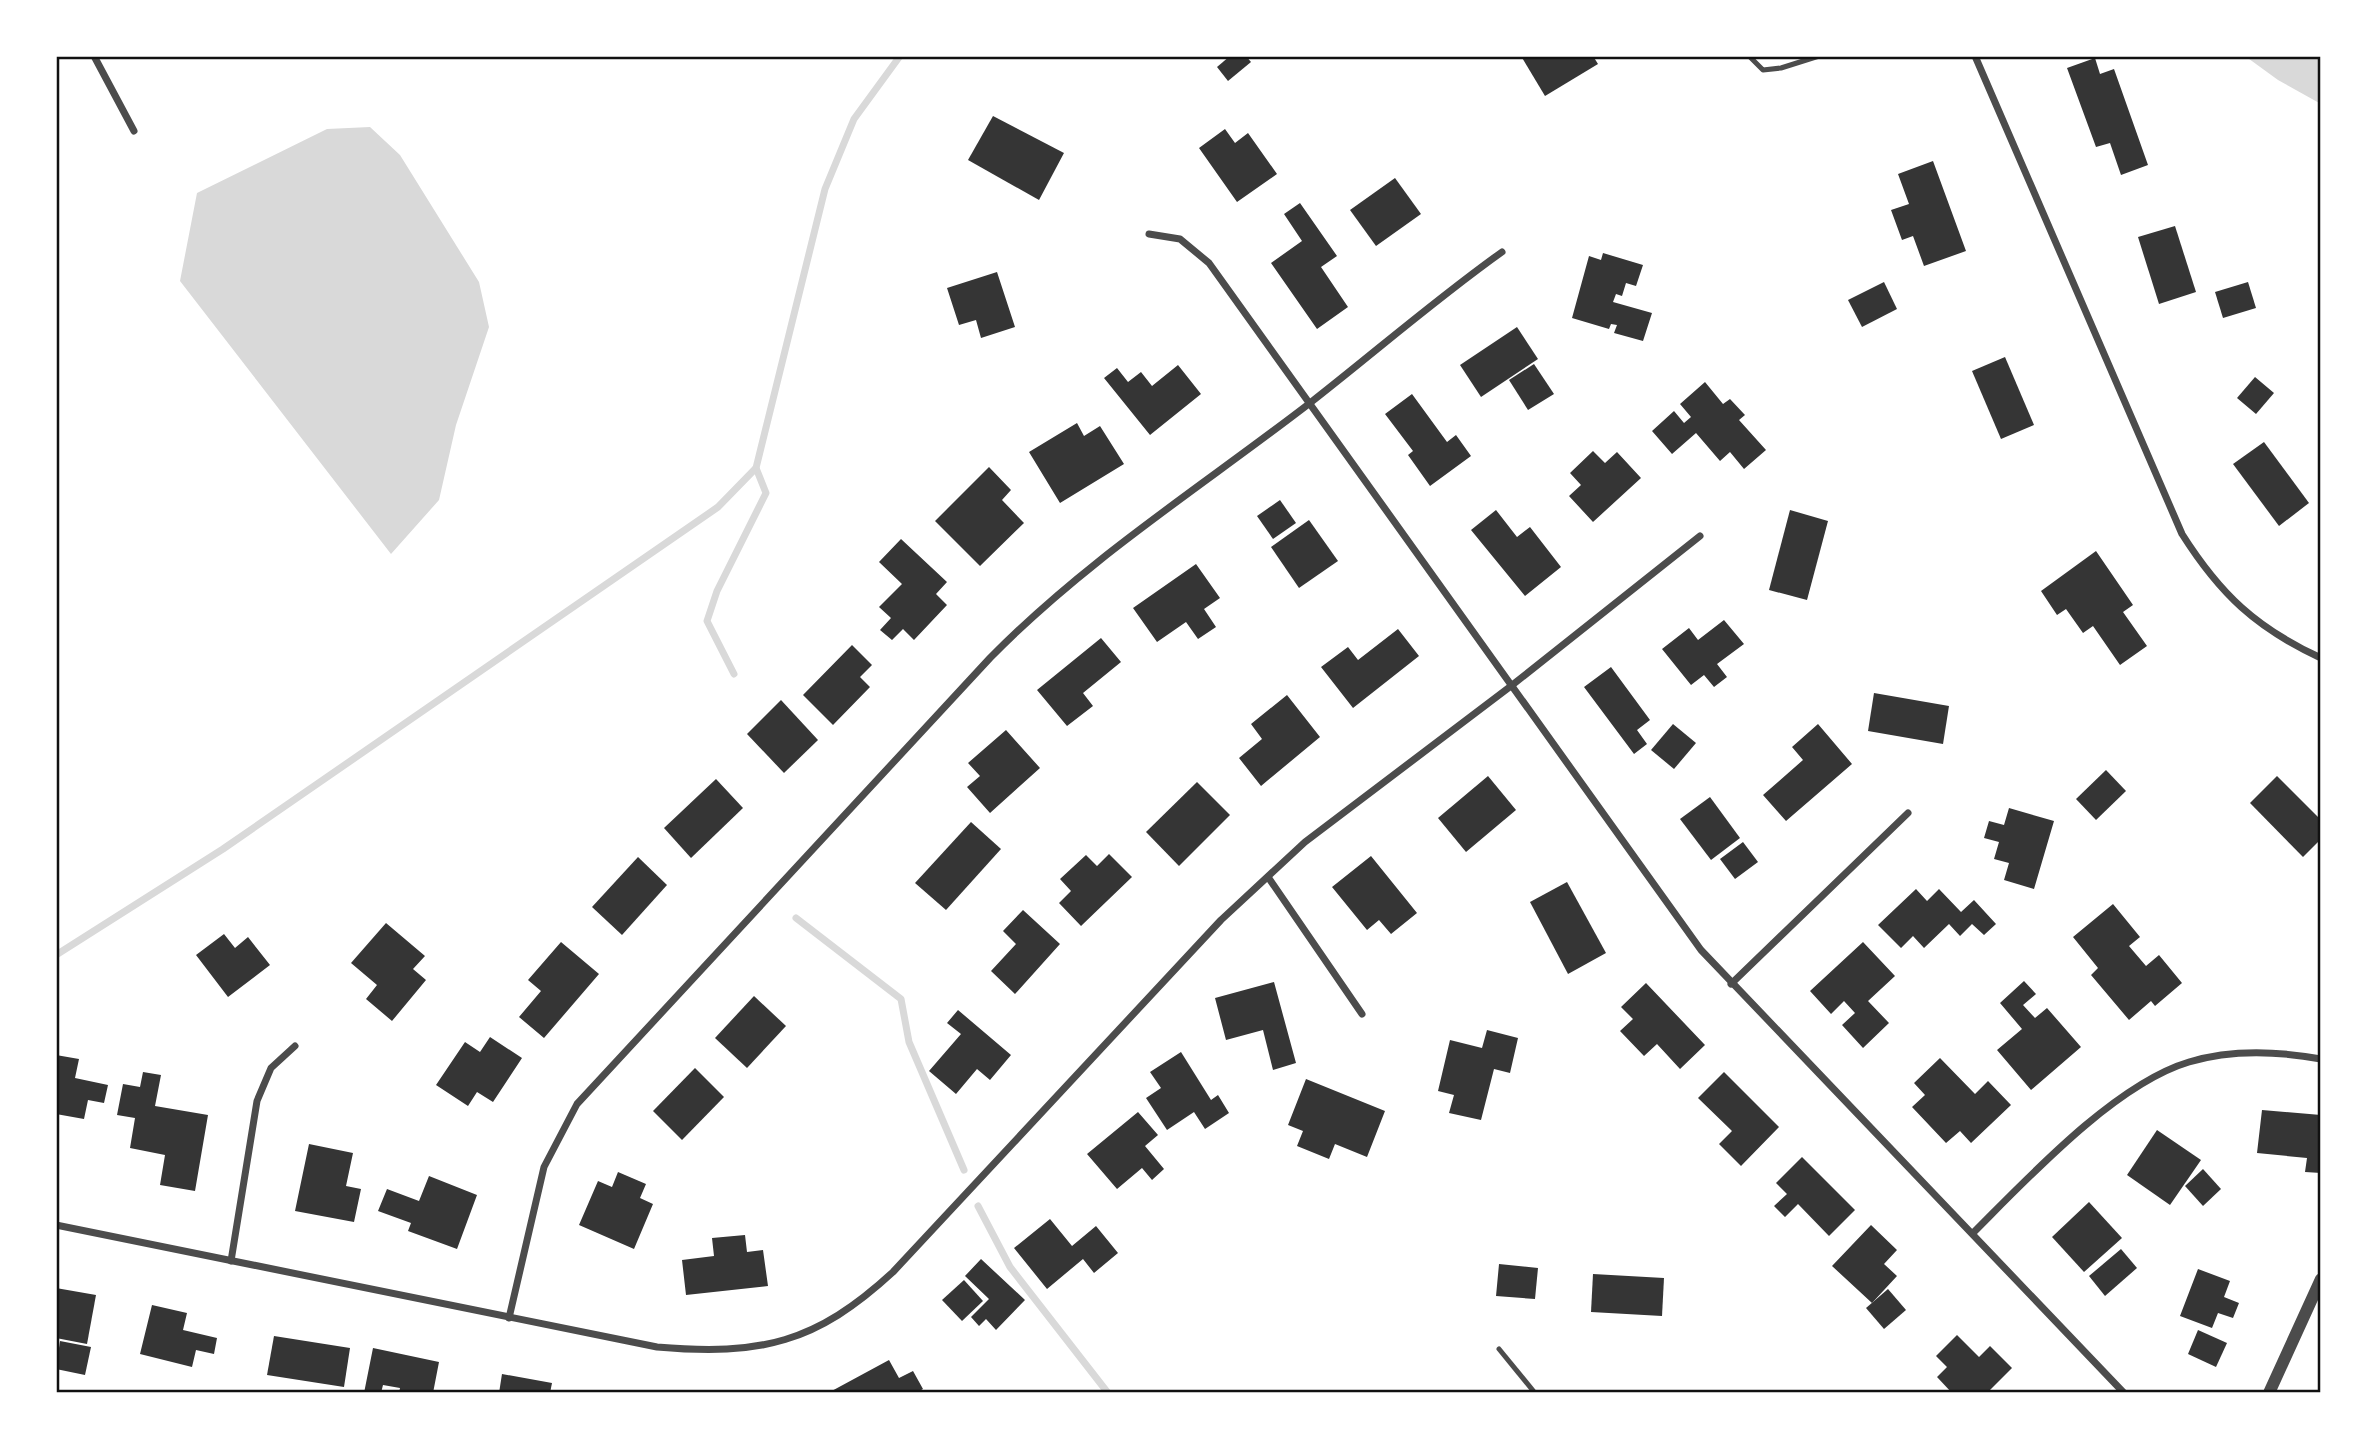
<svg xmlns="http://www.w3.org/2000/svg" width="2377" height="1449" font-family="'Roboto Condensed',sans-serif">
	<style>
		.water { fill: #d9d9d9 }
		.lines { fill: none; stroke-linecap: round; stroke-linejoin: round }
		.stream { stroke: #d9d9d9; stroke-width: 7 }
		.building { fill: #353535 }
		.service { stroke: #4c4c4c; stroke-width: 5 }
		.minor { stroke: #4c4c4c; stroke-width: 7 }
		.tertiary { stroke: #4c4c4c; stroke-width: 12 }
		.neatline { fill: none; stroke: #111; stroke-width: 2.5 }
	</style>
	<rect width="100%" height="100%" fill="#fff"/>
	<!-- water -->
	<g class="water">
		<path d="M2245,56H2321V104L2278,80Z"/>
		<path d="M370,127L400,155L479,282L489,327L456,425L439,500L391,554L180,281L197,193L327,129Z"/>
	</g>
	<g class="lines">
		<!-- stream -->
		<g class="stream">
			<path d="M734,674L707,621L717,591L766,493L756,468"/>
			<path d="M796,918L901,999L909,1042L964,1170"/>
			<path d="M56,955L223,849L718,507L756,468L825,189L854,119L900,56"/>
			<path d="M978,1206L1010,1267L1108,1393"/>
		</g>
	</g>
	<!-- building -->
	<g class="building">
		<path d="M1230,56H1246L1251,62L1228,81L1217,67Z"/>
		<path d="M1521,56H1593L1598,64L1545,96Z"/>
		<path d="M2095,58L2100,74L2114,69L2148,165L2121,175L2110,143L2096,147L2067,68Z"/>
		<path d="M993,116L1064,153L1039,200L968,160Z"/>
		<path d="M1225,129L1235,143L1248,133L1277,174L1237,202L1199,148Z"/>
		<path d="M1933,161L1966,251L1924,266L1913,236L1902,240L1891,210L1909,204L1898,174Z"/>
		<path d="M1395,178L1421,214L1376,246L1350,210Z"/>
		<path d="M1300,203L1337,256L1321,267L1348,307L1317,329L1271,263L1302,241L1284,214Z"/>
		<path d="M2175,226L2196,292L2159,304L2138,237Z"/>
		<path d="M1603,253L1643,265L1636,286L1626,283L1622,296L1616,294L1613,302L1652,313L1643,341L1614,333L1617,325L1611,324L1609,329L1572,318L1589,256L1601,260Z"/>
		<path d="M997,272L1015,327L981,338L976,320L959,325L947,288Z"/>
		<path d="M1884,282L1897,309L1862,327L1848,300Z"/>
		<path d="M2248,282L2256,308L2223,318L2215,292Z"/>
		<path d="M1517,327L1538,359L1481,397L1460,365Z"/>
		<path d="M2005,357L2034,425L2001,439L1972,371Z"/>
		<path d="M1534,364L1554,394L1528,410L1509,380Z"/>
		<path d="M1178,365L1201,394L1150,435L1104,378L1117,368L1128,382L1141,372L1152,386Z"/>
		<path d="M2255,377L2274,393L2256,414L2237,398Z"/>
		<path d="M1705,382L1723,404L1730,399L1745,415L1739,420L1766,450L1744,469L1730,452L1720,461L1696,433L1672,454L1652,431L1674,411L1684,423L1691,417L1680,404Z"/>
		<path d="M1412,394L1447,442L1456,435L1471,456L1430,486L1408,455L1413,451L1385,414Z"/>
		<path d="M1077,423L1084,436L1100,426L1124,464L1060,503L1029,452Z"/>
		<path d="M2264,442L2309,503L2279,526L2233,464Z"/>
		<path d="M1593,451L1605,463L1617,452L1641,478L1593,522L1569,496L1581,485L1570,473Z"/>
		<path d="M989,467L1011,490L1002,500L1024,523L980,566L935,521Z"/>
		<path d="M1280,500L1296,523L1273,539L1257,516Z"/>
		<path d="M1496,510L1517,537L1530,527L1561,567L1525,596L1471,530Z"/>
		<path d="M1790,510L1828,521L1807,600L1769,590Z"/>
		<path d="M1309,520L1338,561L1299,588L1271,547Z"/>
		<path d="M901,539L947,582L936,594L947,605L914,640L903,629L892,640L880,630L891,618L879,607L902,584L879,562Z"/>
		<path d="M2096,551L2133,605L2123,612L2147,646L2120,665L2093,626L2083,633L2066,609L2057,615L2041,591Z"/>
		<path d="M1196,564L1220,598L1204,609L1216,627L1198,639L1186,622L1157,642L1133,608Z"/>
		<path d="M1724,620L1744,644L1717,664L1727,677L1714,687L1704,675L1691,685L1662,649L1689,628L1698,640Z"/>
		<path d="M1398,629L1419,656L1353,708L1321,667L1348,647L1358,660Z"/>
		<path d="M1101,638L1121,662L1083,693L1093,706L1067,726L1037,690Z"/>
		<path d="M852,645L872,665L860,677L870,687L833,725L803,695Z"/>
		<path d="M1611,667L1650,720L1637,730L1647,744L1634,754L1584,687Z"/>
		<path d="M1874,693L1949,706L1943,744L1868,731Z"/>
		<path d="M1287,695L1320,737L1261,786L1239,758L1262,739L1251,724Z"/>
		<path d="M781,700L818,740L784,773L747,734Z"/>
		<path d="M1673,724L1696,743L1674,769L1651,750Z"/>
		<path d="M1818,724L1852,764L1786,821L1763,795L1803,760L1792,747Z"/>
		<path d="M1006,730L1040,768L990,813L967,787L980,776L968,763Z"/>
		<path d="M2106,770L2126,791L2096,820L2076,799Z"/>
		<path d="M1488,776L1516,810L1466,852L1438,818Z"/>
		<path d="M2277,776L2321,820V839L2303,857L2250,803Z"/>
		<path d="M716,779L743,808L691,858L664,828Z"/>
		<path d="M1197,782L1230,815L1179,866L1146,832Z"/>
		<path d="M1710,797L1740,838L1711,860L1680,819Z"/>
		<path d="M2009,808L2054,821L2034,889L2004,880L2009,863L1994,859L1999,842L1984,838L1989,821L2004,825Z"/>
		<path d="M971,822L1001,849L946,910L915,883Z"/>
		<path d="M1743,842L1758,862L1735,879L1720,859Z"/>
		<path d="M1109,854L1132,877L1081,926L1059,903L1071,891L1060,879L1086,855L1097,866Z"/>
		<path d="M1371,856L1417,913L1391,934L1379,920L1367,930L1332,887Z"/>
		<path d="M638,857L667,885L622,935L592,907Z"/>
		<path d="M1567,882L1606,953L1568,974L1530,902Z"/>
		<path d="M1916,889L1927,901L1939,889L1961,912L1974,900L1996,924L1984,935L1972,924L1960,936L1949,924L1924,948L1913,936L1901,948L1878,925Z"/>
		<path d="M2113,904L2140,937L2129,946L2146,966L2159,955L2182,983L2155,1006L2151,1001L2129,1020L2091,975L2098,968L2073,937Z"/>
		<path d="M1023,910L1060,944L1015,994L991,971L1016,944L1003,931Z"/>
		<path d="M386,923L425,956L413,969L426,980L392,1021L366,999L377,985L351,963Z"/>
		<path d="M224,934L235,948L248,937L270,965L228,997L196,955Z"/>
		<path d="M561,942L599,974L544,1038L519,1017L541,991L528,980Z"/>
		<path d="M1863,942L1895,976L1868,1001L1889,1023L1863,1048L1842,1025L1855,1013L1844,1001L1831,1014L1810,991Z"/>
		<path d="M2024,981L2036,994L2023,1005L2035,1018L2047,1008L2081,1047L2031,1090L1997,1050L2022,1029L2000,1003Z"/>
		<path d="M1274,982L1296,1063L1273,1070L1263,1030L1226,1040L1215,998Z"/>
		<path d="M1646,983L1705,1045L1680,1069L1657,1044L1644,1056L1620,1031L1633,1019L1621,1007Z"/>
		<path d="M754,996L786,1026L747,1068L715,1038Z"/>
		<path d="M958,1010L1011,1055L990,1080L977,1069L956,1094L929,1071L961,1034L947,1023Z"/>
		<path d="M1487,1030L1518,1038L1510,1073L1494,1069L1481,1120L1449,1113L1454,1095L1438,1091L1450,1040L1482,1048Z"/>
		<path d="M490,1037L522,1058L493,1102L477,1092L468,1106L436,1085L465,1042L480,1052Z"/>
		<path d="M1181,1052L1211,1100L1218,1095L1229,1113L1205,1129L1194,1112L1167,1130L1146,1098L1161,1088L1150,1072Z"/>
		<path d="M56,1055L79,1059L75,1078L108,1085L104,1103L88,1100L84,1119L56,1114Z"/>
		<path d="M1940,1058L1975,1094L1988,1081L2011,1105L1971,1143L1960,1131L1946,1143L1912,1107L1925,1095L1914,1083Z"/>
		<path d="M695,1068L724,1097L682,1140L653,1111Z"/>
		<path d="M143,1072L161,1075L155,1106L208,1115L195,1191L160,1185L165,1155L130,1148L135,1118L117,1115L123,1084L140,1087Z"/>
		<path d="M1724,1072L1779,1127L1741,1166L1719,1144L1732,1131L1698,1098Z"/>
		<path d="M1306,1079L1385,1111L1367,1157L1335,1144L1329,1159L1297,1146L1303,1131L1288,1125Z"/>
		<path d="M2262,1110L2321,1115V1173L2305,1172L2307,1158L2257,1153Z"/>
		<path d="M1138,1112L1158,1135L1145,1146L1164,1169L1152,1180L1142,1168L1117,1189L1087,1154Z"/>
		<path d="M2157,1130L2201,1160L2170,1205L2127,1175Z"/>
		<path d="M309,1144L353,1153L346,1186L361,1189L354,1222L295,1211Z"/>
		<path d="M1802,1157L1855,1210L1829,1236L1798,1204L1785,1217L1774,1206L1787,1194L1776,1183Z"/>
		<path d="M2203,1169L2221,1189L2203,1206L2185,1186Z"/>
		<path d="M618,1172L646,1184L640,1198L653,1204L634,1249L579,1225L598,1181L612,1187Z"/>
		<path d="M429,1176L477,1195L457,1249L408,1231L411,1223L378,1211L387,1189L419,1201Z"/>
		<path d="M2089,1202L2122,1238L2084,1272L2052,1237Z"/>
		<path d="M1050,1219L1072,1246L1096,1226L1118,1253L1094,1273L1083,1259L1047,1289L1014,1248Z"/>
		<path d="M1871,1225L1897,1250L1884,1264L1897,1276L1872,1303L1832,1266Z"/>
		<path d="M745,1235L747,1252L763,1250L768,1286L686,1295L682,1260L714,1256L712,1238Z"/>
		<path d="M2121,1249L2137,1268L2105,1296L2089,1276Z"/>
		<path d="M981,1259L1025,1300L996,1330L986,1319L979,1326L971,1317L989,1299L965,1276Z"/>
		<path d="M1499,1264L1538,1268L1535,1299L1496,1296Z"/>
		<path d="M2198,1269L2230,1281L2224,1297L2239,1303L2233,1318L2218,1313L2212,1328L2180,1316Z"/>
		<path d="M1593,1274L1664,1278L1662,1316L1591,1312Z"/>
		<path d="M964,1280L983,1301L962,1321L942,1300Z"/>
		<path d="M56,1288L96,1295L87,1344L56,1338Z"/>
		<path d="M1888,1289L1906,1310L1884,1329L1866,1308Z"/>
		<path d="M152,1305L187,1313L183,1330L217,1338L214,1354L196,1350L192,1367L140,1354Z"/>
		<path d="M2198,1330L2227,1343L2216,1367L2188,1354Z"/>
		<path d="M1957,1335L1979,1357L1990,1346L2012,1368L1987,1393H1952L1937,1377L1947,1367L1936,1356Z"/>
		<path d="M274,1336L350,1348L344,1387L267,1375Z"/>
		<path d="M60,1341L91,1347L85,1375L56,1369Z"/>
		<path d="M373,1348L439,1362L433,1393H399L400,1388L383,1385L381,1393H364Z"/>
		<path d="M889,1360L899,1378L913,1371L923,1389L916,1393H828Z"/>
		<path d="M502,1374L552,1383L550,1393H499Z"/>
	</g>
	<g class="lines">
		<!-- service -->
		<g class="service">
			<path d="M1749,56L1763,70L1781,68L1819,56"/>
			<path d="M1499,1349L1535,1393"/>
		</g>
		<!-- minor -->
		<g class="minor">
			<path d="M94,56L134,131"/>
			<path d="M1975,56L2182,534C2220,594 2256,628 2321,658"/>
			<path d="M1149,234L1180,239L1209,263L1701,950L2124,1393"/>
			<path d="M1268,877L1362,1014"/>
			<path d="M1731,984L1908,813"/>
			<path d="M56,1225L657,1347C761,1356 816,1343 893,1272L1221,920L1305,842L1511,686L1700,536"/>
			<path d="M1973,1233C2028,1178 2115,1084 2189,1062C2232,1049 2277,1051 2321,1059"/>
			<path d="M231,1261L257,1101L271,1068L295,1046"/>
			<path d="M509,1318L544,1167L577,1104L990,658C1086,560 1201,487 1310,403C1374,353 1436,299 1502,252"/>
		</g>
		<!-- tertiary -->
		<path class="tertiary" d="M2269,1393L2321,1279"/>
	</g>
	<!-- border -->
	<rect width="2377" height="1449" fill="none" stroke="#ffffff" stroke-width="116"/>
	<rect x="58" y="58" width="2261" height="1333" class="neatline"/>
</svg>
